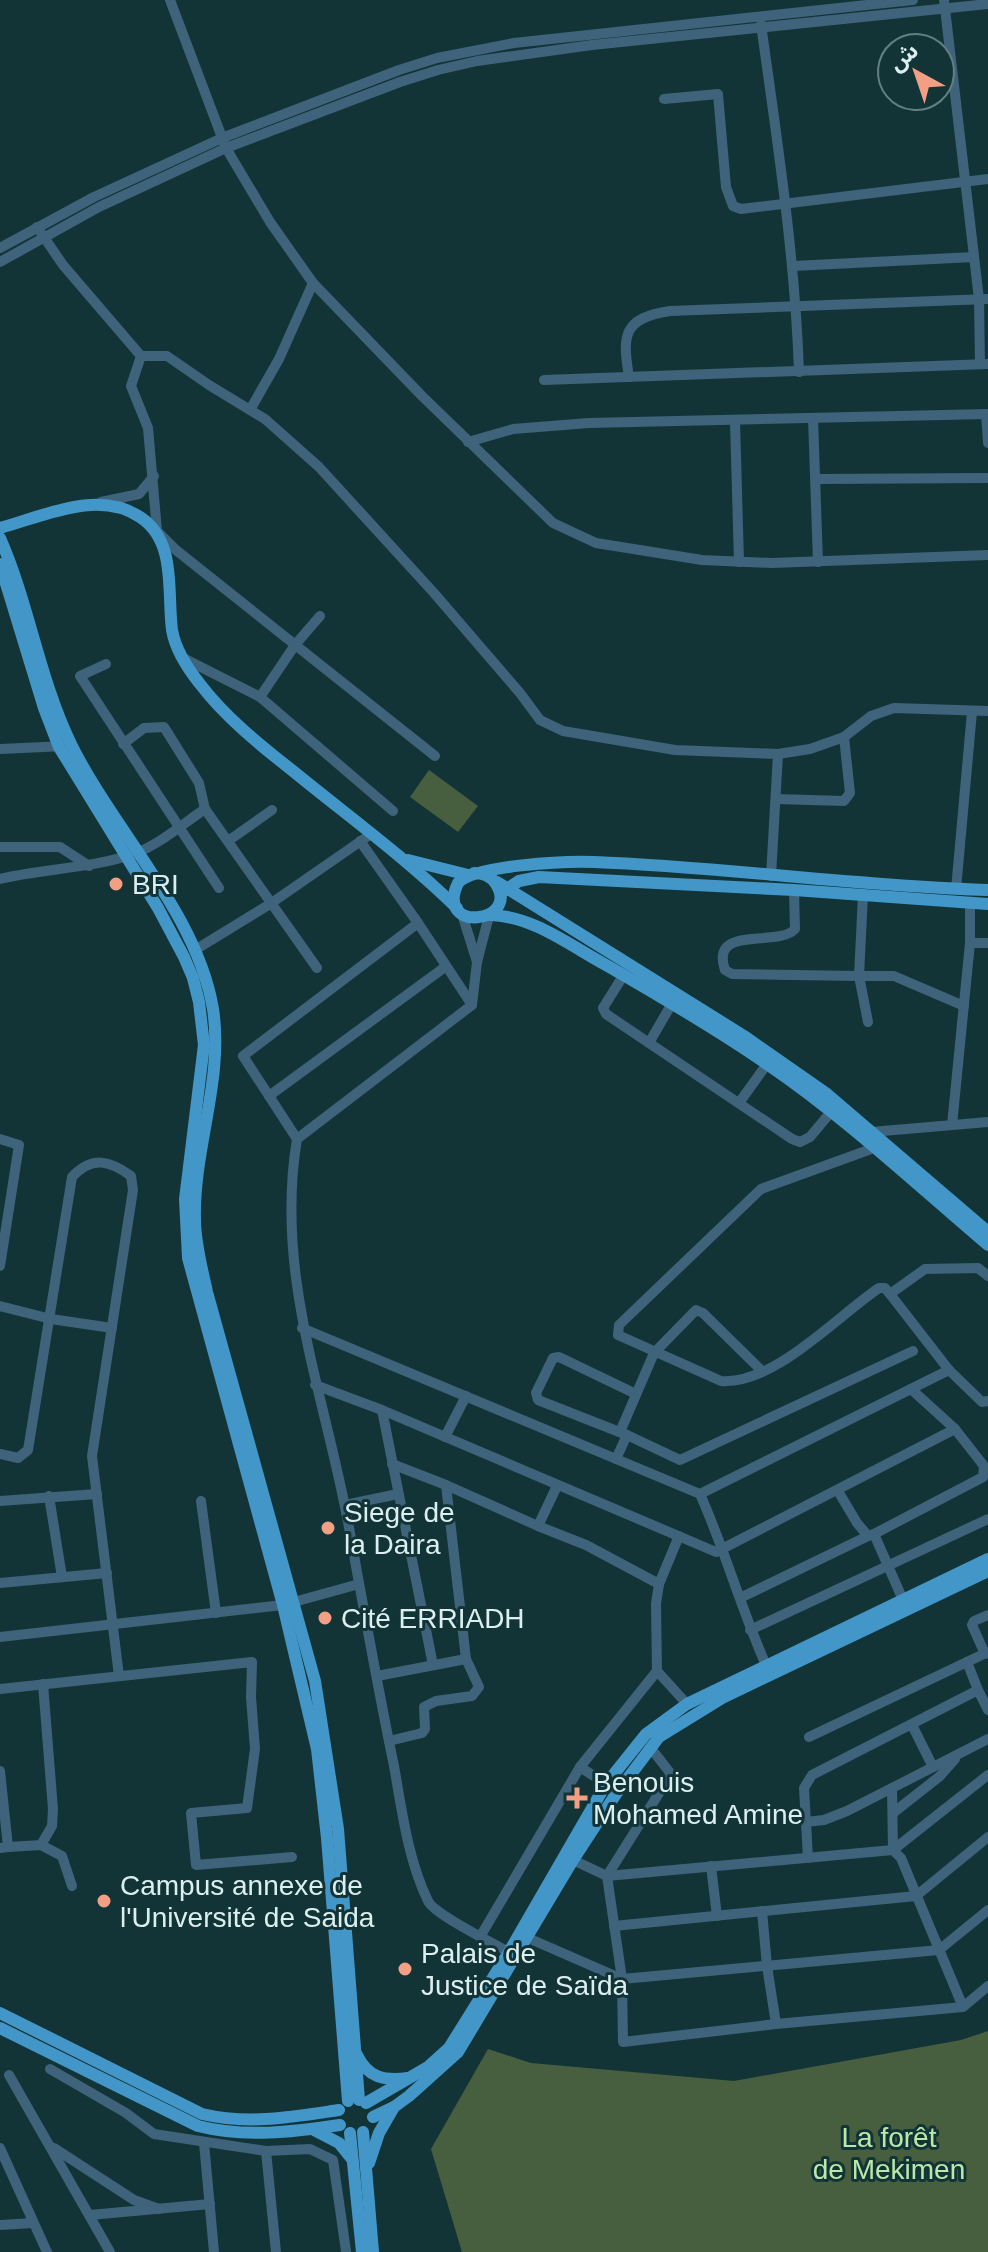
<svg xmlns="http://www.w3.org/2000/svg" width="988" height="2252" font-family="Arial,'Noto Sans Arabic',sans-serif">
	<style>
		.green { fill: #475f3f }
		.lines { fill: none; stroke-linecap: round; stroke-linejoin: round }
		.minor { stroke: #3e637b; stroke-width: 10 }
		.major { stroke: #4297c8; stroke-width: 12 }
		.poi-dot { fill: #f39f84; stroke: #133437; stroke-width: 3 }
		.labels { text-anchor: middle; stroke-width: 6; stroke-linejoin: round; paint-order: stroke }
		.poi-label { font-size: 28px; fill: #dceff0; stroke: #133437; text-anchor: start }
		.park-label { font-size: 28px; fill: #b9e8a9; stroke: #133437 }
	</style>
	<rect width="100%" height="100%" fill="#133437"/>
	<!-- green -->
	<g class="green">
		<path d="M429,770L478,806L458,832L410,797Z"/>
		<path d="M988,2031V2252H462L431,2149L488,2049L531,2063L734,2081L961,2040Z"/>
	</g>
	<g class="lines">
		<!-- minor -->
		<g class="minor">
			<path d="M170,0L226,148L270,222L313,283L422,396L553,523L596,543L702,560L772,563L988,555"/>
			<path d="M944,0L979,299L980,364"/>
			<path d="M761,24C777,140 795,255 799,372"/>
			<path d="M664,99L718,94L726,187L733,206L741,209L988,179"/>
			<path d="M37,227L63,265L141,356H167L209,385L265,419L319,467L434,593L520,693L540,720L563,731L675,750L778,754L810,749L844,737L871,716L894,708L988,711"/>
			<path d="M0,248L94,197L222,138L399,70L437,58L514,43L913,0"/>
			<path d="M0,262L99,207L226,148L400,82L438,70L477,61L592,45L988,4"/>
			<path d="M793,266L974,257"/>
			<path d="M141,356L131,386L148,428L157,531L176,550L435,756"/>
			<path d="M629,377C622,335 623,318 670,311L988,299"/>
			<path d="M544,380L988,364"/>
			<path d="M250,410L279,359L313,283"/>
			<path d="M986,414L988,443"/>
			<path d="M813,418L818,562"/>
			<path d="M735,421L739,562"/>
			<path d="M468,442L513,429L589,423L988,414"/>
			<path d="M817,479L988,478"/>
			<path d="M101,502L139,494L154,476"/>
			<path d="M183,658L260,697L393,811"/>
			<path d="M106,664L80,676L219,888"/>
			<path d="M260,697L295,645L320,616"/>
			<path d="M123,744L144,728L164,727L199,783L205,809"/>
			<path d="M0,749L66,746"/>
			<path d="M776,799L844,801L850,793L844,737"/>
			<path d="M228,841L272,810"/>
			<path d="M360,841L418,923L472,1005"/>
			<path d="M0,847H60L89,866"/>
			<path d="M771,876L778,754"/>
			<path d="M0,879C45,868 92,869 136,853C160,844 184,823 205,809L317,968"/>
			<path d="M956,889L972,712"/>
			<path d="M794,890L795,929C778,948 709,924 725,970L732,974L859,976L863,895"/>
			<path d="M462,914L477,962"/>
			<path d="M489,916L477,962L472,1005L297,1139C274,1277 327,1400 350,1533C364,1611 378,1689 394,1766C402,1811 408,1860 428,1901C434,1914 494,1944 509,1952"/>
			<path d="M970,943H988"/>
			<path d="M195,950L270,904L371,834"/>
			<path d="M623,976L603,1008L606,1014L792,1139L800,1142L810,1137L830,1113"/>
			<path d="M868,1022L859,976H894L964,1006"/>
			<path d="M649,1043L671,1005"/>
			<path d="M269,1096L445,967"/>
			<path d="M739,1103L767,1064"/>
			<path d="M952,1125L970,943V903"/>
			<path d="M871,1132L988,1122"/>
			<path d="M0,1139L19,1145L0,1266"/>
			<path d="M297,1139L243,1056L418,923"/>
			<path d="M874,1148L761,1189L619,1325L618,1335L721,1381C774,1385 836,1317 879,1288H885L890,1294"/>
			<path d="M988,1276L978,1268L925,1269L890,1294L949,1370L982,1402L988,1401"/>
			<path d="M0,1306L51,1319L112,1328"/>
			<path d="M302,1328L700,1494C725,1550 741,1609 766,1665"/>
			<path d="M315,1385L382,1410L716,1552L955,1429L911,1389"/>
			<path d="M636,1394L559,1357L553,1358L536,1393L538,1400L627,1435L680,1460L913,1351"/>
			<path d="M382,1410L433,1665"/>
			<path d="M620,1432L654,1353L696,1310L703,1313L762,1371"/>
			<path d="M445,1437L466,1396"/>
			<path d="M0,1454L18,1458L28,1450L72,1177C92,1156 109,1160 131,1176L133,1190L92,1456L119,1676"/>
			<path d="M616,1459L627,1435"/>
			<path d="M392,1464L446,1485L538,1526L557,1486"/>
			<path d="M838,1491L857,1523L868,1536L874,1534L903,1600"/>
			<path d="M700,1494L949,1370"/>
			<path d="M49,1496L62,1577"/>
			<path d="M0,1501L97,1494"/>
			<path d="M201,1501L216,1613"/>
			<path d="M345,1505L398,1494"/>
			<path d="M538,1526L586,1545L659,1584"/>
			<path d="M874,1534L983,1477L984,1466L955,1429"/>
			<path d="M0,1583L107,1573"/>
			<path d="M740,1598L868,1536"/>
			<path d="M750,1630L988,1519"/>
			<path d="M0,1637L283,1605L359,1584"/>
			<path d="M985,1654L972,1625L974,1621L988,1615"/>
			<path d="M967,1662L978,1690"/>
			<path d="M657,1671L687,1704"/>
			<path d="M377,1676L466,1659"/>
			<path d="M0,1689L252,1662L251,1697L255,1749L247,1808L191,1813L196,1865L292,1857"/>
			<path d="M912,1725L933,1767"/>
			<path d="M809,1737L988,1652"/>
			<path d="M389,1741L422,1733L425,1729L424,1707L436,1701L472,1696L479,1687L466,1659L446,1485"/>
			<path d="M650,1747L671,1774L607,1876L622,1979L623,2042L776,2024L963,2007L988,1986"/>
			<path d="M580,1767L606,1784"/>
			<path d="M0,1771L8,1847L0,1848"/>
			<path d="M892,1788L893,1850L988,1775"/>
			<path d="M893,1813L940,1776L955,1759"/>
			<path d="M806,1822L824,1820L847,1811L988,1739"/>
			<path d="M41,1845L52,1826L53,1809L43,1684"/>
			<path d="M8,1847L41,1845L62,1856L72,1886"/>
			<path d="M808,1858L804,1788L812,1775L978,1690L988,1710"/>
			<path d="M573,1860L607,1876L893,1850L901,1858L963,2007"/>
			<path d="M711,1866L717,1916"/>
			<path d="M762,1911L767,1966L776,2024"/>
			<path d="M614,1926L916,1896L988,1837"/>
			<path d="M480,1937L580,1767L657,1671L656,1604L659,1584L679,1536"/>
			<path d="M528,1938L622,1979L939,1950L988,1910"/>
			<path d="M50,2069L126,2113L154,2134L266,2151L310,2149L333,2160L346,2251"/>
			<path d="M9,2075L110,2252"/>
			<path d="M204,2143L214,2252"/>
			<path d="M0,2148L47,2252"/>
			<path d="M54,2148L134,2200L159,2209"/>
			<path d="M266,2151L276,2252"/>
			<path d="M90,2215L210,2204"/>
			<path d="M0,2225L33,2223"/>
		</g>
		<!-- major -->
		<g class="major">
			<path d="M0,528C44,516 98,489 140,517C177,541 167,592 172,630C175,648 188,669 200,684C225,717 260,745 293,771C348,816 406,858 457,908"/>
			<path d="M0,538C29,604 39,678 71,744C113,830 197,913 213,1009C224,1080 193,1149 195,1220C195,1244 202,1268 207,1292L315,1681L338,1829L359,2100"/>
			<path d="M0,564L44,708L59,747L158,908L184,957L193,978L199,1002L204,1045L185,1199L188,1258L283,1605L317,1749L327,1838L348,2101"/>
			<path d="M408,860L468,875"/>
			<path d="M474,873C484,873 491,876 496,884C521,923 434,934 458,883C474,865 567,861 594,862C725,867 856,886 988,890"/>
			<path d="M497,882L744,1036L827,1094L988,1232"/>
			<path d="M504,891L519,881L539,877L794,890L988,904"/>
			<path d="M490,915C533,916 569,945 606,965C660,996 715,1028 767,1064C845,1117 916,1184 988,1245"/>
			<path d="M0,2013L202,2114C249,2125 292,2117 339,2110"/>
			<path d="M0,2028L198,2126C245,2138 292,2132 340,2125"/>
			<path d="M357,2055C368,2078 384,2081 408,2078"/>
			<path d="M366,2103L428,2067L449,2048L509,1952L606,1784L646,1734L687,1704L988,1559"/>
			<path d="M373,2117L394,2107L409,2096L458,2052L573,1860L616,1794L659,1737L724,1697L988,1571"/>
			<path d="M314,2130L339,2143L352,2159"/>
			<path d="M363,2132L373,2252"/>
			<path d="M350,2133L362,2252"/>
			<path d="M369,2163L379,2133L394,2107"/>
		</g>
	</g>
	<!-- markers -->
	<g class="poi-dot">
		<circle cx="116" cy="884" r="8"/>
		<circle cx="328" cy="1528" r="8"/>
		<circle cx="325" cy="1618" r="8"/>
		<path d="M573 1786h8v8h8v8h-8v8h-8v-8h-8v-8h8z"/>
		<circle cx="104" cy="1901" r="8"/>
		<circle cx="405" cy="1969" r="8"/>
	</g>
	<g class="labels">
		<!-- poi labels -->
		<g class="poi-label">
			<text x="132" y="894">BRI</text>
			<text x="344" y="1522">Siege de<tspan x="344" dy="32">la Daira</tspan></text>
			<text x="341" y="1628">Cité ERRIADH</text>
			<text x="593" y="1792">Benouis<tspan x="593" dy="32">Mohamed Amine</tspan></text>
			<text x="120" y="1895">Campus annexe de<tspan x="120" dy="32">l'Université de Saida</tspan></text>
			<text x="421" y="1963">Palais de<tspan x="421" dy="32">Justice de Saïda</tspan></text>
		</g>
		<!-- park labels -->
		<g class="park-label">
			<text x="889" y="2147">La forêt<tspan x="889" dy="32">de Mekimen</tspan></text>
		</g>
	</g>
	<!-- north arrow -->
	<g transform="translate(916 72) rotate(320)"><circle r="38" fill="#133437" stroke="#637f81" stroke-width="2"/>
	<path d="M0-6L14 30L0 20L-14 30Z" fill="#f39f84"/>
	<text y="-12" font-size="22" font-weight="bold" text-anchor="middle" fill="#dceff0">ش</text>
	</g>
</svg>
